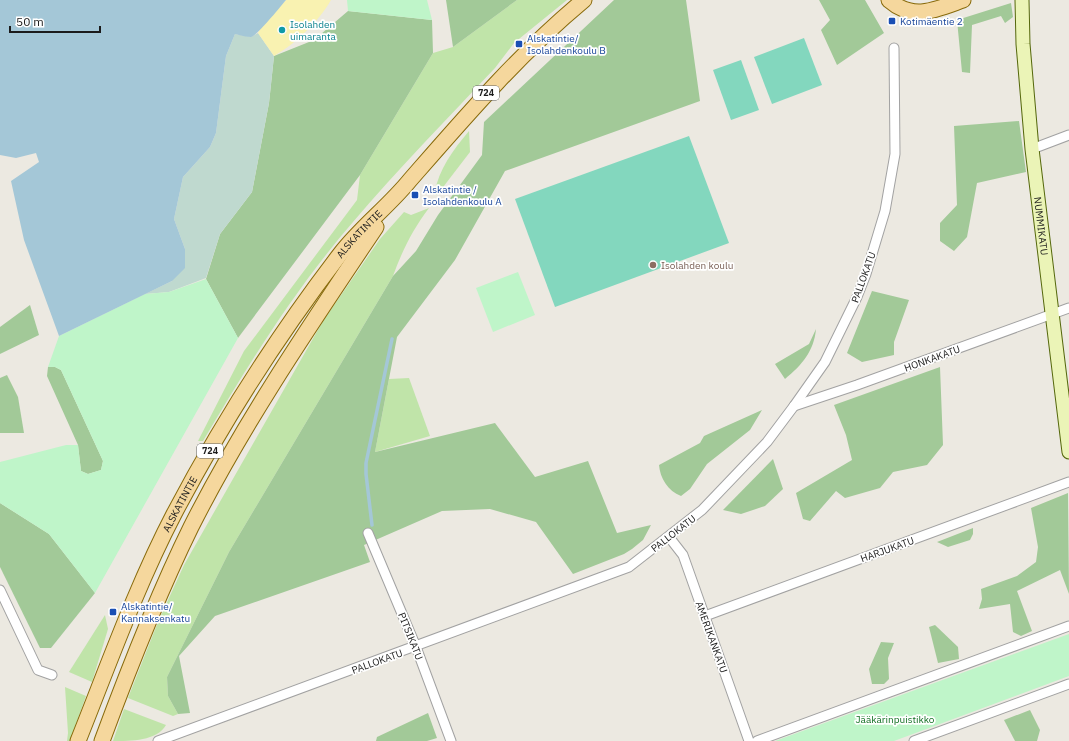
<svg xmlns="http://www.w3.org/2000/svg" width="1069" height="741" font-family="'IBM Plex Sans',sans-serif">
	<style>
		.grass { fill: #c0e4a9 }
		.forest { fill: #a2c998 }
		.wetland { fill: #bfd9cf }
		.sand { fill: #f9f2b1 }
		.park { fill: #bff5c9 }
		.pitch { fill: #83d7be }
		.water { fill: #a4c7d7 }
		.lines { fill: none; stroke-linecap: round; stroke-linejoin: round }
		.stream { stroke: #a4c7d7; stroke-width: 3.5 }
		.street-casing { stroke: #a2a2a2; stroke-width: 11 }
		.secondary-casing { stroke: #55680c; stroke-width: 15 }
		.primary-casing { stroke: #886a0a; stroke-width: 17 }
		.street { stroke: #fff; stroke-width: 9 }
		.secondary { stroke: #ebf4b7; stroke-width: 13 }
		.primary { stroke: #f5d79d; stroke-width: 15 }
		.transit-dot { fill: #1a4fb4; stroke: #fff; stroke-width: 1.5 }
		.culture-dot { fill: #0f9aa8; stroke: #fff; stroke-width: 1.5 }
		.education-dot { fill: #8d6e63; stroke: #fff; stroke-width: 1.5 }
		.labels { text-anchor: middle; stroke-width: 3.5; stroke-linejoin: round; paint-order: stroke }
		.shield { fill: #fff; stroke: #5f5f5f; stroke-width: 1 }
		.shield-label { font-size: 9px; font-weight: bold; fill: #1b1b1b }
		.transit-label { font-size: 10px; fill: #164399; stroke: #fff; text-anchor: start }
		.culture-label { font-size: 10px; fill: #0d838f; stroke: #fff; text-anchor: start }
		.street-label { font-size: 10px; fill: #1b1b1b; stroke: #fff }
		.education-label { font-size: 10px; fill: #785e54; stroke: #fff; text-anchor: start }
		.park-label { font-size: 10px; fill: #127023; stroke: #fff }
	</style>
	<rect width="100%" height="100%" fill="#ece9e1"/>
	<!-- grass -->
	<g class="grass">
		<path d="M517,0H567L514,43L495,68C447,119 398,169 353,222C295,289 248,365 203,441H198L244,351L357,200L360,175L433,53L453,47Z"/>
		<path d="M469,131L470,152L437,195L434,194C439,169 453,150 469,131Z"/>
		<path d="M429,208C413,229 402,251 393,276L229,552L167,677L168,696L178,714L173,716L128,698L158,622L184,565L242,463L323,321L380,239L404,212L411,215Z"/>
		<path d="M409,378L430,436L375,452L389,379Z"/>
		<path d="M105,615L108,629L92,682L69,672Z"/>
		<path d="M65,687L86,696L70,741H67L68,733Z"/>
		<path d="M124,709L166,725C157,741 131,741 113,741Z"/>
	</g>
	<!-- forest -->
	<g class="forest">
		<path d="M446,0H517L453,47Z"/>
		<path d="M614,0H686L700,101L505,171L455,260L397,337L375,452L495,423L535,477L588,461L617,533L651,525L643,540L632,549L624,554L573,574L536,522L490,509L442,511L364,545L370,562L215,616L179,656L190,713L178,714L168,696L167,677L229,552L393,276L416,251L438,215L482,155L484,122Z"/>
		<path d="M819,0H865L884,33L837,65L821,30L830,20Z"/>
		<path d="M1011,3L1013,17L1005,23L1001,16L972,25L970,73L962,72L957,20Z"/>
		<path d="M348,11L432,20L433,53L360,175L238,338L206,279L220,234L252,192L269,103L274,56L314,40Z"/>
		<path d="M1019,121L1026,172L977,183L967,237L954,251L940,241V223L957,205L954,126Z"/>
		<path d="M872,291L909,300L894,342V355L862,362L847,353Z"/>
		<path d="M30,305L39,335L0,354V327Z"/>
		<path d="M816,329C814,351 802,365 785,379L775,364L809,344Z"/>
		<path d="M48,367H55L61,370L103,461L101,470L88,474L81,471L78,445L47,376Z"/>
		<path d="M940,367L943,445L927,465L893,472L880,488L845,498L836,491L810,521L803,519L796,493L852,460L846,435L834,405Z"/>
		<path d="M7,375L18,397L24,433H0V378Z"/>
		<path d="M762,410L750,430L707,464L690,489L681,496C668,491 660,478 659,465L700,443L704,436Z"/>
		<path d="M773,459L783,489L765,506L741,514L723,510Z"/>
		<path d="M1068,493L1069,594L1060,570L1017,591L1032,631L1021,636L1013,632L1010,604L979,609L982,599L981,589L1017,576L1036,562L1038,547L1031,508Z"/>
		<path d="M0,503L49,534L95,593L51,648H40L0,567Z"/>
		<path d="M973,528V534L970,540L948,547L937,542Z"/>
		<path d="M935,625L958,647L959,659L938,663L929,627Z"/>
		<path d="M881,642L894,643L888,658L889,679L884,684H872L869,669Z"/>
		<path d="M1030,710L1040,730L1037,741H1015L1004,720Z"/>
		<path d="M428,713L437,738L427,741H376L377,737Z"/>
	</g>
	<!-- wetland -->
	<path class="wetland" d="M258,33L274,56L269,103L252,192L220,234L206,278L169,292L145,294L172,281L185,249L174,219L183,177L210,147L216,133L226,56L235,34L251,37Z"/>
	<!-- sand -->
	<path class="sand" d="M286,0H331C319,21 295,44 274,56L258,33L261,27Z"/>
	<!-- park -->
	<g class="park">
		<path d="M347,0H427L432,20L348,11Z"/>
		<path d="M518,272L535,315L493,332L476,288Z"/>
		<path d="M206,279L238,338L95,593L49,534L0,503V462L66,445H78L81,471L88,474L101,470L103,461L61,370L55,367H48L59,336L145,294L169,292Z"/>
		<path d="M1069,634V676L894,741H775Z"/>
	</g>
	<!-- pitch -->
	<g class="pitch">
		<path d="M804,38L822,85L772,104L754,57Z"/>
		<path d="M741,60L759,110L731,120L713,70Z"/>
		<path d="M689,136L729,243L555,307L515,199Z"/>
	</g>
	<!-- water -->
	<path class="water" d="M0,0H286C280,7 257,36 251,37C246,37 240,35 235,34L226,56L216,133L210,147L183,177L174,219L185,249V268L172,281L59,336L24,240L11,181L39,162L36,153L16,158L0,155Z"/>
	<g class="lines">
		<!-- stream -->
		<path class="stream" d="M372,525L366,474V463L392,339"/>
		<defs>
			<g id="street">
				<path d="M1032,149L1069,135"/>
				<path d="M794,406L857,385L1069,308"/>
				<path d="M368,533L416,647L451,741"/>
				<path d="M669,537L683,555L749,741"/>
				<path d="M0,590L38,670L52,675"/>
				<path d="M705,616L1069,482"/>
				<path d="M158,741L629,567L702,510L767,442L794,406L825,362L857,297L866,274L885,211L895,154L894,48"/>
				<path d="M757,741L1069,626"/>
				<path d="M914,741L1069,684"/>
			</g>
			<g id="secondary">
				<path id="s1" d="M1022,0L1023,44L1032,149L1069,452"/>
			</g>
			<g id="primary">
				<path d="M889,0C913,21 935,10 963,0"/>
				<path id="s2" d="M78,741C108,666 137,585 174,514C222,423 278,335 341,253C361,227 389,206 410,180C465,117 519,54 584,0"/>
				<path d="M102,741C129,668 157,596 191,527C244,422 311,324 376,227"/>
			</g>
		</defs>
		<!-- street casing -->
		<use href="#street" class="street-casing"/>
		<!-- secondary casing -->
		<use href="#secondary" class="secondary-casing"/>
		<!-- primary casing -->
		<use href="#primary" class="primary-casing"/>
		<!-- street -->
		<use href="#street" class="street"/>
		<!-- secondary -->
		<use href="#secondary" class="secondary"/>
		<!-- primary -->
		<use href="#primary" class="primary"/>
	</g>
	<!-- markers -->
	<g class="transit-dot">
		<rect x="888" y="17" width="8" height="8" rx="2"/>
		<rect x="515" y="40" width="8" height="8" rx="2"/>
		<rect x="411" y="191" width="8" height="8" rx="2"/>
		<rect x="109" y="608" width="8" height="8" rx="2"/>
	</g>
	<circle class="culture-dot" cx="282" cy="30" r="4"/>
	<circle class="education-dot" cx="653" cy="265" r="4"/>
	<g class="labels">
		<!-- shield labels -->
		<g class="shield">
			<rect x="473" y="86" width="26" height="14" rx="3"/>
			<rect x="197" y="444" width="26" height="14" rx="3"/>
		</g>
		<g class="shield-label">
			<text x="486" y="96">724</text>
			<text x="210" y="454">724</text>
		</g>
		<!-- transit labels -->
		<g class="transit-label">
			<text x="900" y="25">Kotimäentie 2</text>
			<text x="527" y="42">Alskatintie/<tspan x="527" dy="12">Isolahdenkoulu B</tspan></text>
			<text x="423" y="193">Alskatintie /<tspan x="423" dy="12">Isolahdenkoulu A</tspan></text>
			<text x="121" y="610">Alskatintie/<tspan x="121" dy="12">Kannaksenkatu</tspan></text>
		</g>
		<!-- culture labels -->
		<g class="culture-label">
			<text x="290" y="28">Isolahden<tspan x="290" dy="12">uimaranta</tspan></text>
		</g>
		<!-- street labels -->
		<g class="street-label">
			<text dy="4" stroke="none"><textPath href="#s1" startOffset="227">NUMMIKATU</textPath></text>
			<text dy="4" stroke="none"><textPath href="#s2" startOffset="583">ALSKATINTIE</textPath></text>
			<text transform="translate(863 277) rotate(-70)" y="4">PALLOKATU</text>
			<text transform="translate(932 358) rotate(-20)" y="4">HONKAKATU</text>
			<text dy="4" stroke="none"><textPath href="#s2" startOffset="258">ALSKATINTIE</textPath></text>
			<text transform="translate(673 533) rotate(-38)" y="4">PALLOKATU</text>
			<text transform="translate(887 549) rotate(-20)" y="4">HARJUKATU</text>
			<text transform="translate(411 636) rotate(68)" y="4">PITSIKATU</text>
			<text transform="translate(712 637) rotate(70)" y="4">AMERIKANKATU</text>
			<text transform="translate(377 661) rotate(-20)" y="4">PALLOKATU</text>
		</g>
		<!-- education labels -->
		<g class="education-label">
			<text x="661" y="269">Isolahden koulu</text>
		</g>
		<!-- park labels -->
		<g class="park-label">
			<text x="895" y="723">Jääkärinpuistikko</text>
		</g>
	</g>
	<!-- scale -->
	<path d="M10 26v6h90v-6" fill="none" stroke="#1b1b1b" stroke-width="2"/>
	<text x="16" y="26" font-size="12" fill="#1b1b1b" stroke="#ffffff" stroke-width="3" paint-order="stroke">50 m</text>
</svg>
